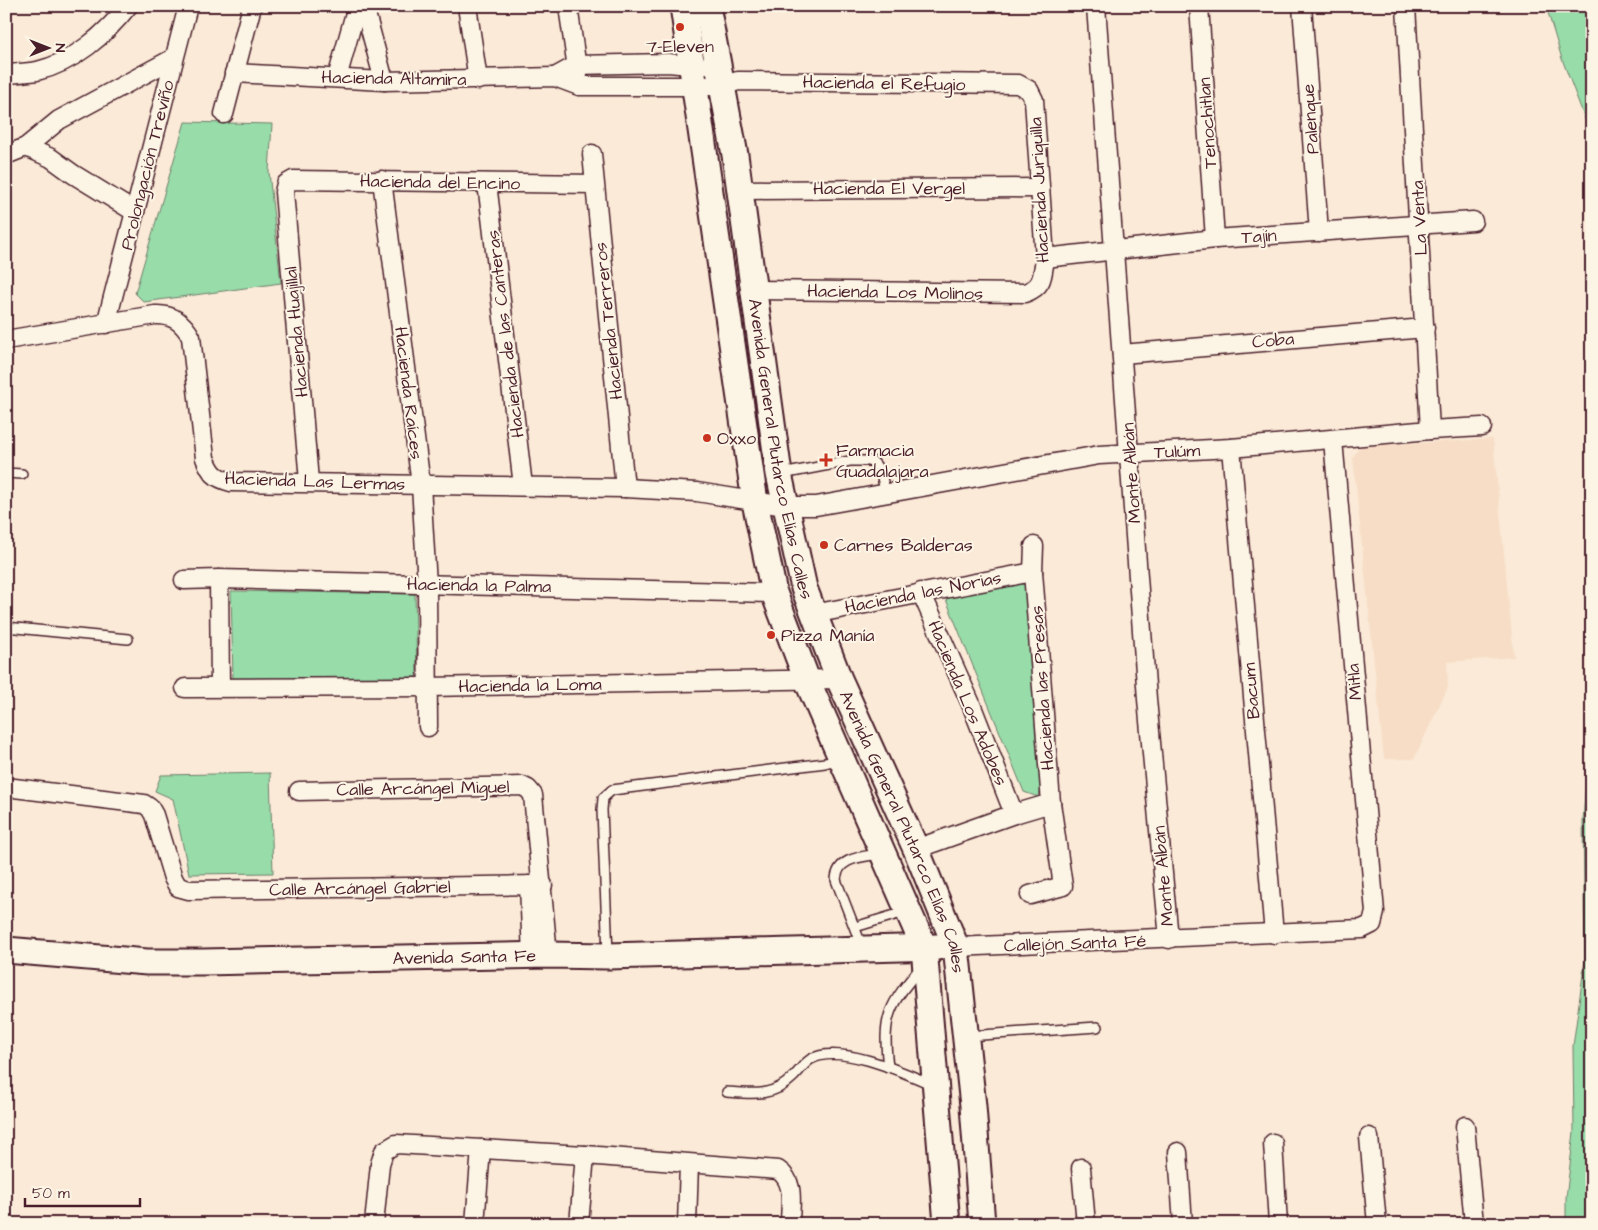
<svg xmlns="http://www.w3.org/2000/svg" width="1598" height="1230" font-family="'Architects Daughter',sans-serif">
	<style>
		.built { fill: #f7ddc6 }
		.green { fill: #97dca9; stroke: #707e6a }
		.lines { fill: none; stroke-linecap: round; stroke-linejoin: round }
		.lane-casing { stroke: #4a1f2b; stroke-width: 12 }
		.street-casing { stroke: #4a1f2b; stroke-width: 21 }
		.secondary-casing { stroke: #4a1f2b; stroke-width: 29 }
		.lane { stroke: #fcf5e5; stroke-width: 9 }
		.street { stroke: #fcf5e5; stroke-width: 18 }
		.secondary { stroke: #fcf5e5; stroke-width: 25 }
		.poi-dot { fill: #c8321e; stroke: #fcf5e5; stroke-width: 2 }
		.labels { text-anchor: middle; stroke-width: 4; stroke-linejoin: round; paint-order: stroke }
		.poi-label { font-size: 18px; fill: #4a1f2b; stroke: #fcf5e5; text-anchor: start }
		.street-label { font-size: 18px; fill: #4a1f2b; stroke: #fcf5e5 }
	</style>
	<rect width="100%" height="100%" fill="#faead7"/>
	<filter id="ink" filterUnits="userSpaceOnUse"><feTurbulence type="fractalNoise" baseFrequency=".02" numOctaves="2"/><feDisplacementMap in="SourceGraphic" scale="10" xChannelSelector="R" yChannelSelector="G"/><feConvolveMatrix kernelMatrix="1 2 1 2 8 2 1 2 1" color-interpolation-filters="sRGB"/></filter>
	<g filter="url(#ink)">
		<!-- built -->
		<path class="built" d="M1493,439L1514,657L1447,662L1448,687L1414,759H1384L1353,457L1360,446Z"/>
		<!-- green -->
		<g class="green">
			<path d="M1546,6H1592V137L1562,59Z"/>
			<path d="M185,122L272,124L269,172L281,283L144,302L135,293Z"/>
			<path d="M1028,582L1044,783L1038,797L1024,792L945,597Z"/>
			<path d="M231,591L415,594L417,677L233,681Z"/>
			<path d="M1592,748V1224H1566V1198L1574,1132L1573,1046L1585,960L1583,820L1587,769Z"/>
			<path d="M270,773L273,873L189,874L173,799L155,791L161,775Z"/>
		</g>
		<g class="lines">
			<defs>
				<g id="lane">
					<path d="M6,473L22,474"/>
					<path d="M782,474L850,461H872C882,470 883,481 885,493"/>
					<path d="M6,627L128,639"/>
					<path d="M855,927L908,911"/>
					<path d="M862,947L836,880C837,857 862,857 880,854"/>
					<path d="M608,954L602,810L603,798L612,790L825,763L841,759"/>
					<path d="M968,1036L1097,1027"/>
					<path d="M888,1067C882,1015 889,1005 922,966"/>
					<path d="M727,1092C752,1094 773,1097 792,1078C799,1072 803,1064 811,1059C840,1043 905,1073 933,1085"/>
				</g>
				<g id="street">
					<path d="M364,6L384,81"/>
					<path d="M467,6L478,80"/>
					<path d="M568,6L578,75"/>
					<path d="M1096,6L1147,699L1169,939"/>
					<path d="M1199,6L1215,239"/>
					<path d="M1302,6L1319,232"/>
					<path d="M1406,6L1430,430"/>
					<path d="M234,73L384,81L555,77L579,86H721L738,81L1018,84L1029,90L1034,100L1045,258C1042,276 1044,286 1025,293L754,290"/>
					<path d="M6,74C16,73 27,73 37,71C73,63 106,34 128,6"/>
					<path d="M555,77L577,65L668,63L701,66"/>
					<path d="M337,78L357,6"/>
					<path d="M224,114L252,6"/>
					<path d="M26,147L51,158L73,174L135,212"/>
					<path d="M592,154L625,488"/>
					<path d="M6,155L26,147L59,120L174,58"/>
					<path d="M382,180L421,485L427,585L428,727"/>
					<path d="M487,183L523,486"/>
					<path d="M739,190L1039,188"/>
					<path d="M1045,258L1215,239L1473,221"/>
					<path d="M106,324L188,6"/>
					<path d="M6,340L155,315C172,314 183,322 191,337L205,458C211,473 215,478 231,482L625,488L697,492L785,506H816L1099,455L1231,448L1430,430L1482,427"/>
					<path d="M1122,354L1425,328"/>
					<path d="M1231,448L1274,934"/>
					<path d="M309,481L284,192L286,184L293,180L594,184"/>
					<path d="M219,579L220,687"/>
					<path d="M184,580L219,579L774,593"/>
					<path d="M921,592L971,704L1014,814"/>
					<path d="M813,614L1033,572"/>
					<path d="M185,688L429,687L839,679"/>
					<path d="M6,787L144,804L150,808L154,815L173,878L178,887L189,890L543,885"/>
					<path d="M299,791L522,786L528,789L533,795L548,955"/>
					<path d="M916,849L1014,814L1051,803"/>
					<path d="M529,885L532,956"/>
					<path d="M1030,895L1063,886L1051,803L1033,572L1034,546"/>
					<path d="M956,947L1362,929L1372,924L1375,912L1333,440"/>
					<path d="M1465,1126L1474,1224"/>
					<path d="M1369,1137L1377,1224"/>
					<path d="M1273,1143L1278,1224"/>
					<path d="M1178,1152L1183,1224"/>
					<path d="M1081,1168L1086,1224"/>
					<path d="M374,1224L380,1164L384,1151L396,1144L585,1155L778,1170C796,1182 790,1204 790,1224"/>
					<path d="M475,1224L481,1149"/>
					<path d="M579,1224L585,1155"/>
					<path d="M687,1224L689,1164"/>
				</g>
				<g id="secondary">
					<path d="M683,6L755,502L774,593L807,680L924,947L947,1224"/>
					<path id="s1" d="M707,6L735,155L779,474L804,588L839,679L916,849L956,947L973,1106L982,1224"/>
					<path id="s2" d="M6,950L147,962H203L548,955L608,956L938,947"/>
				</g>
			</defs>
			<!-- lane casing -->
			<use href="#lane" class="lane-casing"/>
			<!-- street casing -->
			<use href="#street" class="street-casing"/>
			<!-- secondary casing -->
			<use href="#secondary" class="secondary-casing"/>
			<!-- lane -->
			<use href="#lane" class="lane"/>
			<!-- street -->
			<use href="#street" class="street"/>
			<!-- secondary -->
			<use href="#secondary" class="secondary"/>
		</g>
	</g>
	<!-- markers -->
	<g class="poi-dot">
		<circle cx="680" cy="27" r="5"/>
		<circle cx="707" cy="438" r="5"/>
		<path d="M823.5 452.5h5v5h5v5h-5v5h-5v-5h-5v-5h5z"/>
		<circle cx="824" cy="545" r="5"/>
		<circle cx="771" cy="635" r="5"/>
	</g>
	<g class="labels">
		<!-- poi labels -->
		<g class="poi-label">
			<text x="680" y="52" text-anchor="middle">7-Eleven</text>
			<text x="717" y="444">Oxxo</text>
			<text x="836" y="456">Farmacia<tspan x="836" dy="21">Guadalajara</tspan></text>
			<text x="834" y="551">Carnes Balderas</text>
			<text x="781" y="641">Pizza Manía</text>
		</g>
		<!-- street labels -->
		<g class="street-label">
			<text transform="translate(394 78) rotate(1)" y="6">Hacienda Altamira</text>
			<text transform="translate(884 83) rotate(1)" y="6">Hacienda el Refugio</text>
			<text transform="translate(1310 119) rotate(-94)" y="6">Palenque</text>
			<text transform="translate(1207 123) rotate(-94)" y="6">Tenochitlan</text>
			<text transform="translate(147 165) rotate(-76)" y="6">Prolongación Treviño</text>
			<text transform="translate(440 182) rotate(1)" y="6">Hacienda del Encino</text>
			<text x="889" y="194">Hacienda El Vergel</text>
			<text transform="translate(1039 190) rotate(-93)" y="6">Hacienda Juriquilla</text>
			<text transform="translate(1419 218) rotate(-93)" y="6">La Venta</text>
			<text transform="translate(1259 236) rotate(-4)" y="6">Tajín</text>
			<text transform="translate(895 292) rotate(1)" y="6">Hacienda Los Molinos</text>
			<text transform="translate(608 321) rotate(-96)" y="6">Hacienda Terreros</text>
			<text transform="translate(296 332) rotate(-95)" y="6">Hacienda Huajillal</text>
			<text transform="translate(505 334) rotate(-97)" y="6">Hacienda de las Canteras</text>
			<text transform="translate(1273 340) rotate(-5)" y="6">Coba</text>
			<text transform="translate(409 393) rotate(83)" y="6">Hacienda Raíces</text>
			<text dy="6" stroke="none"><textPath href="#s1" startOffset="449">Avenida General Plutarco Elías Calles</textPath></text>
			<text transform="translate(1177 451) rotate(-3)" y="6">Tulúm</text>
			<text transform="translate(1131 473) rotate(-94)" y="6">Monte Albán</text>
			<text transform="translate(315 481) rotate(2)" y="6">Hacienda Las Lermas</text>
			<text transform="translate(479 585) rotate(1)" y="6">Hacienda la Palma</text>
			<text transform="translate(923 592) rotate(-11)" y="6">Hacienda las Norias</text>
			<text transform="translate(1354 682) rotate(-95)" y="6">Mitla</text>
			<text transform="translate(530 685) rotate(-1)" y="6">Hacienda la Loma</text>
			<text transform="translate(1042 688) rotate(-94)" y="6">Hacienda las Presas</text>
			<text transform="translate(1251 691) rotate(-95)" y="6">Bacum</text>
			<text transform="translate(968 703) rotate(67)" y="6">Hacienda Los Adobes</text>
			<text transform="translate(423 788) rotate(-1)" y="6">Calle Arcángel Miguel</text>
			<text dy="6" stroke="none"><textPath href="#s1" startOffset="854">Avenida General Plutarco Elías Calles</textPath></text>
			<text transform="translate(1163 876) rotate(-95)" y="6">Monte Albán</text>
			<text transform="translate(360 888) rotate(-1)" y="6">Calle Arcángel Gabriel</text>
			<text transform="translate(1075 943) rotate(-2)" y="6">Callejón Santa Fé</text>
			<text dy="6" stroke="none"><textPath href="#s2" startOffset="459">Avenida Santa Fe</textPath></text>
		</g>
	</g>
	<!-- margin -->
	<rect width="1598" height="1230" fill="none" stroke="#fcf5e5" stroke-width="25"/>
	<rect x="12" y="12" width="1573" height="1205" fill="none" stroke="#4a1f2b" stroke-width="2" filter="url(#ink)"/>
	<!-- north arrow -->
	<g transform="translate(48 48) rotate(90)" stroke="#fcf5e5" stroke-width="4" paint-order="stroke">
	<path d="M0-4L9 19L0 12L-9 19Z" fill="#4a1f2b"/>
	<text y="-8" font-size="14" font-weight="bold" text-anchor="middle" fill="#4a1f2b">N</text>
	</g>
	<!-- scale -->
	<path d="M25 1198v8h115v-8" fill="none" stroke="#4a1f2b" stroke-width="2.5"/>
	<text x="32" y="1198" font-size="15" fill="#4a1f2b" stroke="#fcf5e5" stroke-width="4" paint-order="stroke">50 m</text>
</svg>
